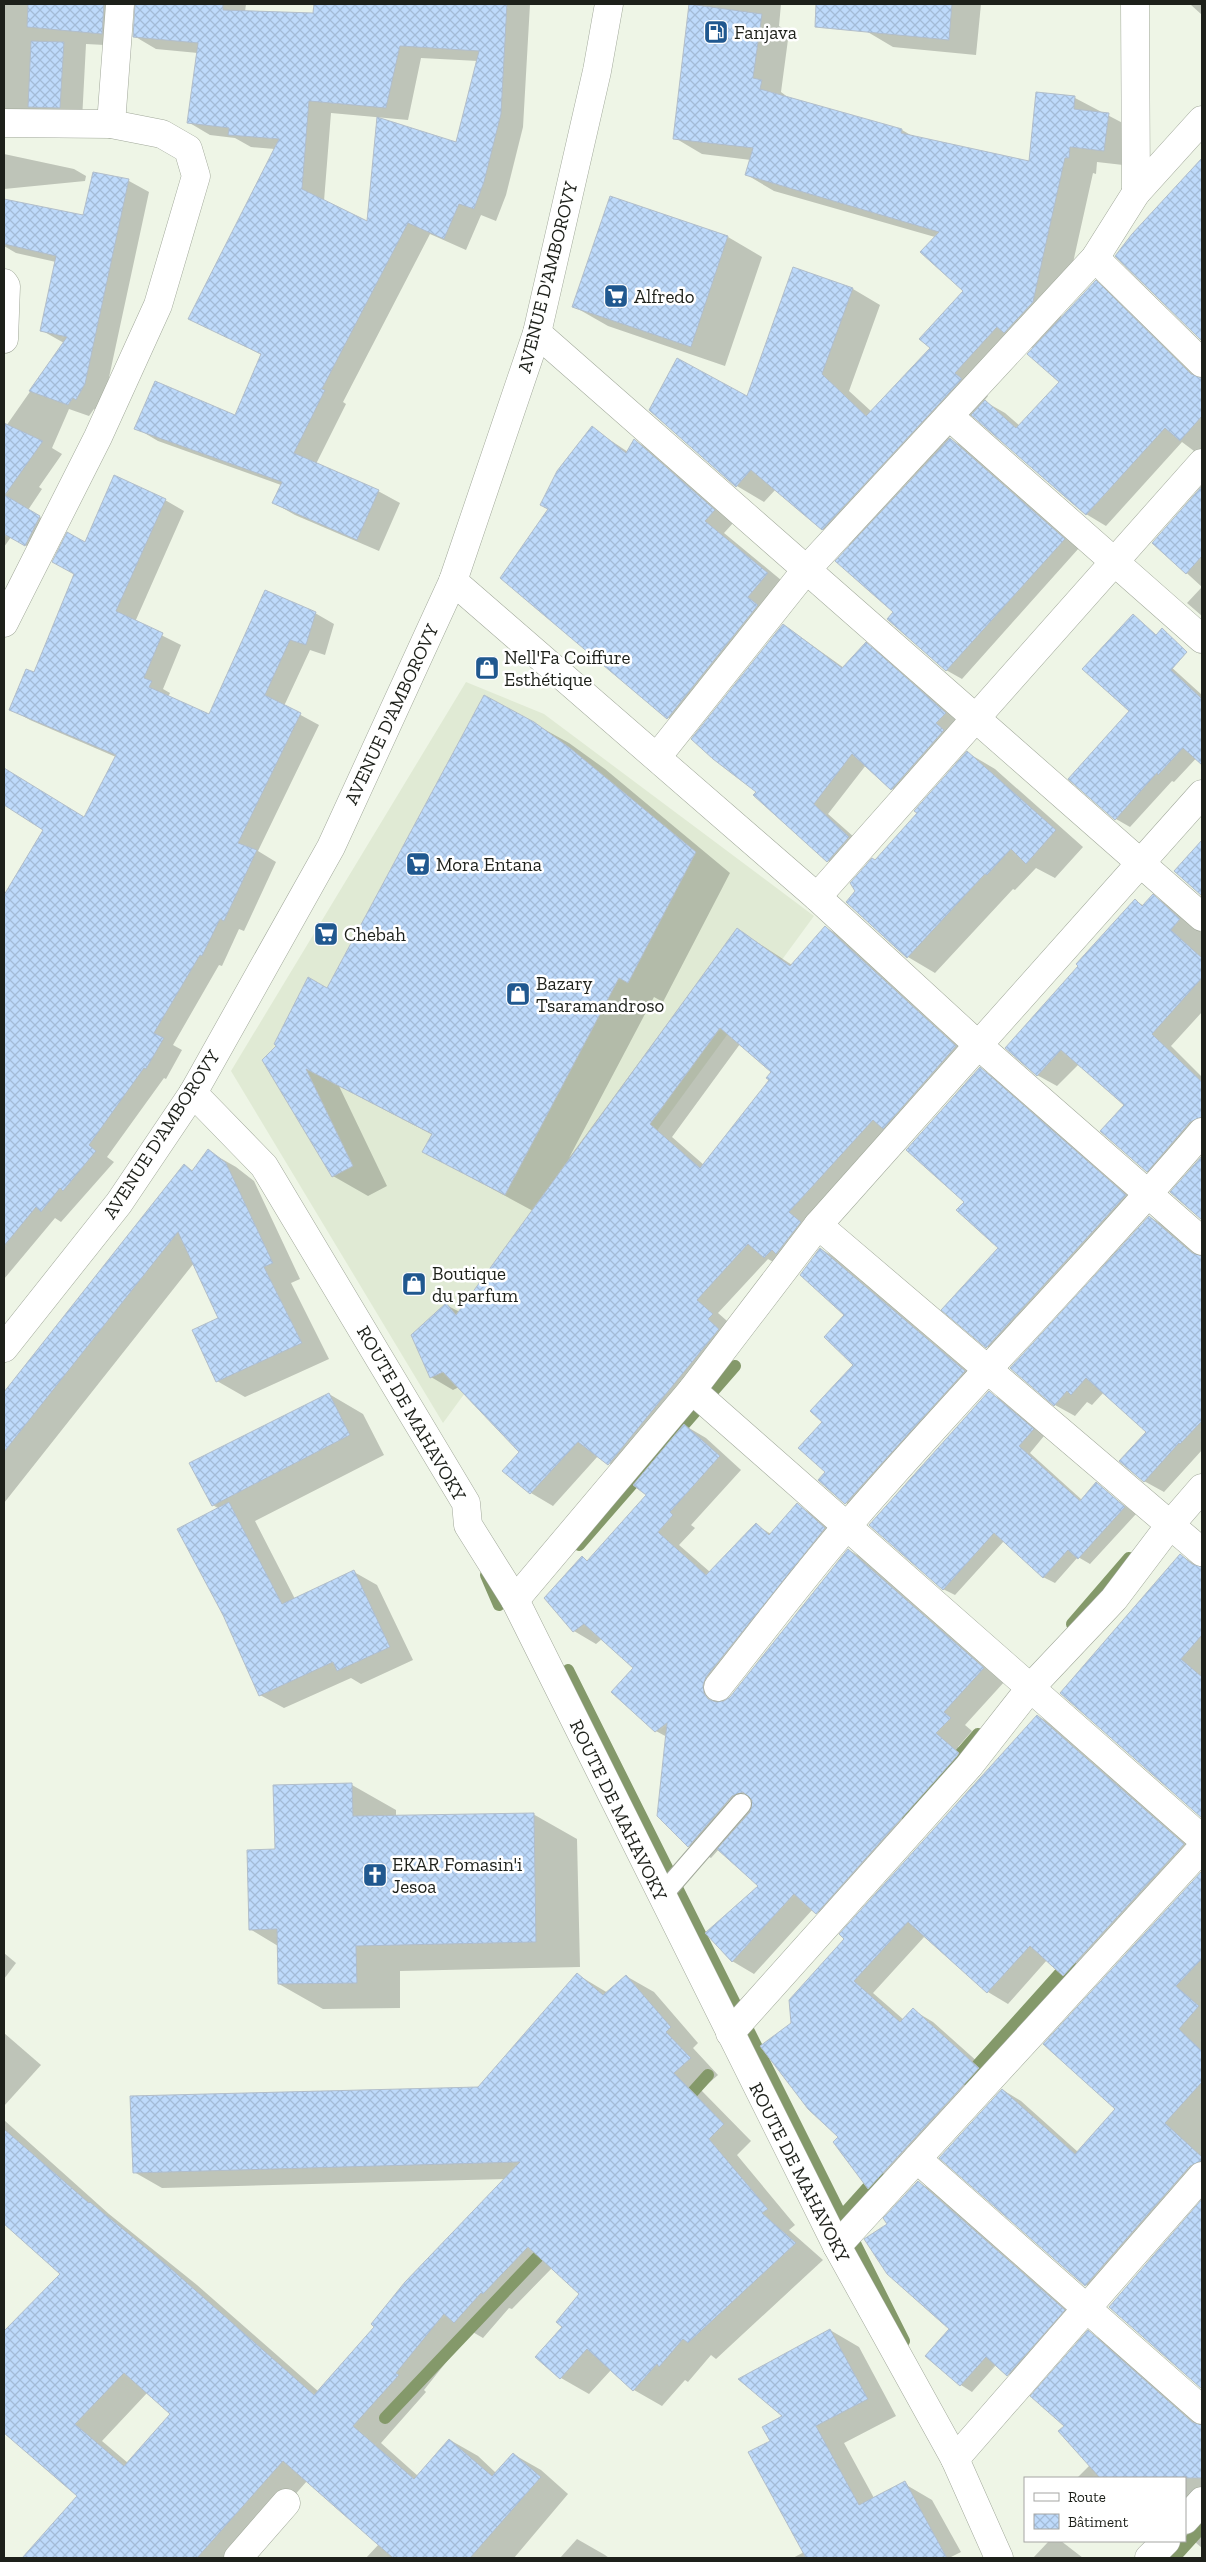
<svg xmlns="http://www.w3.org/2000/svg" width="1206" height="2562" font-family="'Zilla Slab',serif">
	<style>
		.built { fill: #e0ead4 }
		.shadow { fill: #0003; fill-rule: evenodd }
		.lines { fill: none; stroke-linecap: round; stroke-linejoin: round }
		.stream { stroke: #84996a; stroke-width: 12 }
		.building { fill: url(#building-cross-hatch); stroke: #b2beca; fill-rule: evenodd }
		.lane-casing { stroke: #a1a89a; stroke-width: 22 }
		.street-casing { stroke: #a1a89a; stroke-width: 29 }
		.secondary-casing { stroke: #a1a89a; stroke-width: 29 }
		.lane { stroke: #fff; stroke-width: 20 }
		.street { stroke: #fff; stroke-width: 28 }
		.secondary { stroke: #fff; stroke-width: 28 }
		.labels { text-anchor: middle; stroke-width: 5; stroke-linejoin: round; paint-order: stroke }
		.poi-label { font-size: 19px; fill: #1d201a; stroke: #fff; text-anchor: start }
		.street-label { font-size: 19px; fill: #1d201a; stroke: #fff }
	</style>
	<defs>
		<pattern id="building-cross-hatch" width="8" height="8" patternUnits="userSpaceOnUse" patternTransform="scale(1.25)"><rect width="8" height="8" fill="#bedafb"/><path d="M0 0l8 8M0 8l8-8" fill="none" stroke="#a3bbd7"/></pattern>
	</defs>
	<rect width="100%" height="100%" fill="#eef5e6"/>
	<!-- built -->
	<path class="built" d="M466,682L544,714L814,916L443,1423L231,1071Z"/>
	<!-- shadow -->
	<g class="shadow">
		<path d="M4,4H133L124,46L86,44L82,120L4,118Z"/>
		<path d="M135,4H246L245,12L314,15L316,4H530L523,127L506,195L496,221L481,215L466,250L430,234L343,402L346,404L316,464L378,491L400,503L379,551L295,515L274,503L281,485L158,441L136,428L236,417L262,355L190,318L275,149L251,147L235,138L210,135L188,122L198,53L156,49L134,36ZM421,58L478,61L457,143L368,223L324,201L331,113L408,120Z"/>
		<path d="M691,4H781L779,26L789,32L781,92L789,98L902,130L914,137L1030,163L1075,98L1136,130L1132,166L1097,162L1096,174L1093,173L1060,321L1096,282L1116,293L1202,378V457L1182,442L1106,526L1086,514L972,414L949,438L965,448L1079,548L962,679L946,670L895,612L851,546L822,529L776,489L764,502L737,486L748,398L794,268L853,289L880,305L849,391L872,412L931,348L965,291L935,237L774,191L747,175L751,160L702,154L675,138ZM1024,343L1034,349L1060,381L1020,426L1005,413L984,401L988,396L982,389Z"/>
		<path d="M868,4H981L976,55L893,47L866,31Z"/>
		<path d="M1190,4H1202V15Z"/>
		<path d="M4,154L74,169L86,176L85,181L4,189Z"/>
		<path d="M1202,159V340L1117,256Z"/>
		<path d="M94,173L129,181L149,192L105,396L97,411L94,409L89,416L69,409L52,448L62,454L39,487L42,489L28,510L60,529L46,557L11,537L4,547V429L64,343L41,330L56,262L16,253L4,246V201L84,217Z"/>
		<path d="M728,237L762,257L725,366L608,326L573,306Z"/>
		<path d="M592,428L628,452L634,440L654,452L734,522L724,533L787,585L688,729L668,718L502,578L549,509Z"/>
		<path d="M1202,488V616L1187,603L1202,587L1154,543Z"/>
		<path d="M165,500L184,511L135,622L181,645L163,689L170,693L168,697L210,716L315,613L334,624L325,655L310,650L284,706L319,725L258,851L276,862L244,931L239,929L222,966L219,965L173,1045L182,1050L166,1079L164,1078L107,1157L114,1162L61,1222L55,1218L4,1279V900L31,860L45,829L4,804V769L85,818L116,757L30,720L11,709L34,674L86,544Z"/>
		<path d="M784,625L844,668L866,644L881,653L960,722L907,798L892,789L866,765L828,814L864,846L843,870L828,861L755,795L758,792Z"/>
		<path d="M1137,636L1202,695V752L1174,782L1172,781L1130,827L1116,819L1130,711Z"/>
		<path d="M533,723L569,743L605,769L730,873L663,1002L654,997L569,1158L737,929L792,965L825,927L847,940L978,1060L787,1270L768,1259L718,1313L734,1327L631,1477L598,1456L553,1506L531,1493L520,1452L459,1387L453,1390L431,1377L446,1305L460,1312L533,1211L424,1152L433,1135L339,1086L387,1186L368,1196L333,1176L278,1046L327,990ZM740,1044L773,1072L770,1080L704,1165L672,1137Z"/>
		<path d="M968,753L995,769L1083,847L1055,878L1036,868L1015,890L1013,889L935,973L908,957L848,902L857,891L851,884L875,861L919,813Z"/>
		<path d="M1202,842V895L1176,871Z"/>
		<path d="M1153,896L1173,908L1202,933V1012L1171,1046L1202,1077V1144L1167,1182L1147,1171L1125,1105L1079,1064L1057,1086L1037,1075L1135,900L1144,906Z"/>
		<path d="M980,1069L996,1078L1142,1205L1003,1356L987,1347L1000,1248L966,1202Z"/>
		<path d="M208,1151L236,1167L254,1181L300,1279L291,1283L329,1359L245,1397L217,1381L220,1318L194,1263L4,1503V1394L184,1166L194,1171Z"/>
		<path d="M1202,1157V1219L1172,1192Z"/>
		<path d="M1150,1217L1170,1229L1202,1257V1450L1164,1492L1144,1481L1147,1432L1104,1392L1092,1405L1087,1402L1075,1416L1055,1405L1012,1368Z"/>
		<path d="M821,1249L841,1261L984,1383L866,1515L846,1503L820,1480L827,1472L823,1422L855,1365L845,1314Z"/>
		<path d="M989,1393L1001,1399L1044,1436L1030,1453L1082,1500L1096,1484L1136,1514L1090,1564L1078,1557L1055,1583L1043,1577L1004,1541L955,1595L943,1589Z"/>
		<path d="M329,1394L363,1414L384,1455L255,1521L295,1599L354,1572L377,1585L413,1660L361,1684L351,1678L284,1708L260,1695L219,1509L213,1505Z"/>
		<path d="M684,1425L706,1438L741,1470L691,1525L695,1528L679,1545L710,1572L756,1525L771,1534L797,1505L819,1518L846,1541L724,1698L725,1702L731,1698L849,1550L871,1563L1005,1681L965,1725L972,1731L958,1747L980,1767L839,1925L813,1909L754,1974L732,1961L760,1886L719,1849L711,1858L689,1846L667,1737L656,1731L635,1668L602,1639L596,1644L574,1631L582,1558L589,1562L647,1495Z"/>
		<path d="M1180,1555L1202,1568V1817L1061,1693Z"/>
		<path d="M1038,1716L1058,1728L1202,1855L1084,1987L1064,1975L1047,1960L1008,2004L988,1992L925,1936L873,1993L904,2020L913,2010L933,2022L998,2080L889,2199L869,2188L835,2142L840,2137L792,2024L846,1939Z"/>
		<path d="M352,1785L396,1810V1817L533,1814L577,1839L580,1967L400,1971V2008L323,2009L279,1984L278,1946L250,1929L276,1851Z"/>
		<path d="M1202,1873V2183L1104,2296L1086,2285L941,2158L1003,2090L1021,2101L1078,2152L1117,2109L1045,2044Z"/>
		<path d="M4,1953L16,1963L4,1979Z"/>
		<path d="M578,1975L608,1993L626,1976L654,1992L698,2043L693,2048L718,2075L701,2090L751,2141L737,2155L795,2225L789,2230L823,2260L716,2359L711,2355L688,2382L685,2380L662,2406L634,2390L611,2370L589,2394L561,2378L537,2357L564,2326L581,2294L552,2268L512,2309L509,2308L483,2338L471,2331L424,2390L426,2392L381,2443L418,2476L450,2440L478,2456L496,2473L513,2454L541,2470L568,2494L514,2558H366L379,2544L307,2481L239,2558H23L79,2495L4,2432V2333L62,2273L4,2223V2120L109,2214L197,2285L319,2392L506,2179L162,2188L134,2172L479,2088ZM148,2392L172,2413L128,2463L102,2441Z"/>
		<path d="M4,2033L41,2065L4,2106Z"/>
		<path d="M918,2182L930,2189L1075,2317L1019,2381L996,2365L972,2392L961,2385L950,2329L889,2224Z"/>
		<path d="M1202,2201V2388L1110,2307Z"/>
		<path d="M830,2330L859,2347L896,2416L844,2443L874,2498L903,2483L932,2500L961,2552L949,2558H793L804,2552L772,2442Z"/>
		<path d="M1088,2332L1106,2342L1202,2426V2509L1185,2528V2478H1077L1090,2465L1066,2426Z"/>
		<path d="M1202,2526V2548L1188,2536L1197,2532Z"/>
		<path d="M577,2539L605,2555L609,2558H560Z"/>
		<path d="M1049,2541H1061L1083,2558H1033Z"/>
	</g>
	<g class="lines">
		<!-- stream -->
		<g class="stream">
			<path d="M579,1545L735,1366"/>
			<path d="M486,1575L499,1605"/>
			<path d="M1072,1624L1129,1558"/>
			<path d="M568,1670L904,2341"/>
			<path d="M907,1815L978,1734"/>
			<path d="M965,2079L1070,1962"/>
			<path d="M682,2104L708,2075"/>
			<path d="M842,2216L878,2176"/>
			<path d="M385,2418L550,2244"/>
			<path d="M1174,2558L1202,2527"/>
		</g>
	</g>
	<!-- building -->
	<g class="building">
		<path d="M28,4H104L102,34L27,27Z"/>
		<path d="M135,4H223V10L313,13L314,4H507L501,114L484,182L474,209L459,204L444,239L408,223L322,389L325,390L294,453L379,490L357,540L272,503L282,482L134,429L155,381L235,415L261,354L188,319L279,139L228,135L229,128L187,123L198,43L133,37ZM400,46L479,51L456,142L377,117L367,221L302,189L309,101L386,108Z"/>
		<path d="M689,4L762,14L753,78L762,80L760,89L902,129L901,133L1029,161L1036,92L1075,96L1074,109L1109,113L1104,151L1070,147L1069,158H1065L1033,302L1004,333L997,327L955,373L962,379L822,530L751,470L736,487L649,410L677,358L747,396L793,267L853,288L822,374L866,416L930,348L919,339L963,291L920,252L939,232L745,175L753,148L673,139Z"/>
		<path d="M816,4H952L949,40L815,27Z"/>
		<path d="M31,41L64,42L60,108L28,107Z"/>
		<path d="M1202,158V341L1115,256L1132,234Z"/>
		<path d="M93,172L129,179L85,384L76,400L73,398L68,405L29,391L67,337L40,331L56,256L4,244V199L83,215Z"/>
		<path d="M610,196L728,236L691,347L572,307Z"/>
		<path d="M1096,280L1191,374L1202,378V416L1180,441L1165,428L1086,515L971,415L985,400L1016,428L1059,382L1027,354Z"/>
		<path d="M4,423L43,441L5,495L40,516L25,546L4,534Z"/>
		<path d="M592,426L626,453L634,439L715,510L705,521L768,573L748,597L758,605L667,719L500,578L548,509L540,505L557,471Z"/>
		<path d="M950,438L1065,539L946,671L887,619L893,612L835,561Z"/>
		<path d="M114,475L166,499L116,611L163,633L144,678L152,681L149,687L209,714L265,590L316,612L306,645L290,640L265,695L301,713L238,843L257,850L224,921L220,919L202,956L200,955L154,1033L164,1038L146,1069L144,1068L89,1145L96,1151L63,1191L60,1188L41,1212L36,1207L4,1246V895L43,830L4,805V768L84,817L116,755L9,710L26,669L34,672L74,574L52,562L67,532L85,542Z"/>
		<path d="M1202,486V556L1186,574L1152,543Z"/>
		<path d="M1133,614L1156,635L1162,628L1187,652L1171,670L1202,699V765L1183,748L1158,775L1157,773L1115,820L1068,779L1129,711L1082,669Z"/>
		<path d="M783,624L842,668L866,642L946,713L936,723L944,730L891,790L852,754L814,804L849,837L827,862L753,795L756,792L713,759L691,739Z"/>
		<path d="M484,695L534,722L570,748L696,852L628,983L619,978L505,1195L422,1152L432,1134L306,1069L353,1166L332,1177L262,1060L276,1046L274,1044L308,977L327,988Z"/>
		<path d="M967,751L1056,830L1026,864L1011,849L987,875L985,874L907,958L846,902L855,891L850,883L872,858L875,860L917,813L914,811Z"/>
		<path d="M1202,840V896L1174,871Z"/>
		<path d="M1153,894L1180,919L1171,930L1202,958V978L1152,1034L1202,1082V1117L1190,1122L1147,1172L1100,1131L1124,1105L1061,1050L1037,1076L1005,1048L1078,966L1076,964L1135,899L1142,906Z"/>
		<path d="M825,926L956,1046L883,1129L873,1120L789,1212L801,1222L776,1254L772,1250L764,1258L748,1244L697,1300L713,1314L708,1319L719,1329L608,1465L578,1442L530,1494L502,1471L519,1452L443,1372L430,1378L411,1335L446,1303L456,1315L737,928L790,966ZM720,1028L771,1072L766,1078L769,1080L700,1168L650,1124Z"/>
		<path d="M980,1067L1126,1195L986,1348L941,1310L998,1248L956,1210L964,1202L906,1150Z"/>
		<path d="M208,1149L226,1163L273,1263L264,1267L302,1343L216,1382L192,1330L218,1318L178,1232L4,1452V1392L184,1164L192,1171Z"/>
		<path d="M1202,1156V1220L1170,1192Z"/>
		<path d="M1149,1216L1192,1253L1202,1256V1421L1180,1444L1179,1443L1144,1482L1119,1461L1146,1432L1086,1378L1071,1395L1067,1391L1054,1406L1010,1368Z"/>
		<path d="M820,1248L965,1371L845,1504L818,1480L825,1472L798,1448L822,1422L810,1411L853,1365L824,1337L844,1315L800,1275Z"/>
		<path d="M989,1391L1034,1429L1019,1446L1080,1501L1096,1482L1125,1507L1078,1559L1068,1550L1043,1578L994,1533L943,1590L869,1525Z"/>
		<path d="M329,1393L350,1435L212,1506L189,1463Z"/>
		<path d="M684,1424L720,1456L670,1512L673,1515L658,1532L706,1575L756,1523L769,1535L797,1503L825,1528L706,1677L703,1685L704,1693L708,1699L716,1702L724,1701L730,1697L848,1549L984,1668L944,1712L951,1718L936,1733L959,1753L957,1756L816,1914L794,1894L732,1962L705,1933L758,1886L717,1849L750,1812L752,1800L743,1792L732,1796L688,1847L657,1816L667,1723L655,1732L611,1692L633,1668L584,1624L573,1632L544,1598L582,1556L587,1561L646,1495L633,1485Z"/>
		<path d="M229,1502L282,1604L354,1570L390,1647L337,1671L333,1662L259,1696L223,1615L177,1529Z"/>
		<path d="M1180,1554L1192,1564L1202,1567V1635L1181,1659L1202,1677V1818L1060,1693Z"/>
		<path d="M1037,1715L1184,1844L1063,1976L1030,1946L987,1993L908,1922L854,1981L900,2022L913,2008L979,2068L868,2189L833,2142L838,2137L808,2109L760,2046L791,2023L789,2000L844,1939L839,1934Z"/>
		<path d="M352,1783L353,1816L534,1813L536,1942L356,1946L357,1983L278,1984L277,1929L249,1930L247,1850L275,1849L273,1785Z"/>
		<path d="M1202,1871V1959L1176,1986L1199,2006L1179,2029L1202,2051V2082L1165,2123L1202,2157V2161L1190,2166L1085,2286L939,2158L1002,2089L1075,2154L1115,2109L1043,2044Z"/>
		<path d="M577,1973L603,1995L626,1975L671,2027L666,2032L691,2058L674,2073L724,2124L709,2139L768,2209L762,2213L796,2243L688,2343L683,2339L659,2367L657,2364L633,2391L587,2349L560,2379L535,2357L562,2327L556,2322L579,2294L528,2247L483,2294L481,2293L454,2323L444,2314L396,2373L399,2375L353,2426L414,2479L449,2439L492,2476L513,2453L541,2477L470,2558H393L283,2461L197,2558H22L77,2496L4,2433V2331L60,2274L4,2224V2129L89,2203L90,2202L169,2267L314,2395L374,2327L371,2324L405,2282L520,2162L133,2173L130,2096L478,2087ZM124,2373L170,2414L124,2466L75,2424Z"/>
		<path d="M918,2181L1065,2310L1007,2376L986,2357L960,2386L925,2356L949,2329L887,2274L864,2239L887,2224L883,2218Z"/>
		<path d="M1202,2199V2389L1109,2307Z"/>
		<path d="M830,2329L868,2399L816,2426L859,2505L905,2481L947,2558H806L748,2452L770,2441L762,2427L782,2416L738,2379Z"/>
		<path d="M1088,2330L1192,2422L1202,2425V2478H1100L1058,2431L1064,2426L1030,2396Z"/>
	</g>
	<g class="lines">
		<defs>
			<path id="lane" d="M662,1895L741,1804"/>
			<g id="street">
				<path d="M1135,4L1136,193"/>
				<path d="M4,123L111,124L162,134L188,149L196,176L158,305L98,437L4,623"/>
				<path d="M111,124L120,4"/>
				<path d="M1095,258L1202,363"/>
				<path d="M4,283L6,286L4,339"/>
				<path d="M537,333L1202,917"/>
				<path d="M949,416L1202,639"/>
				<path d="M453,581L817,897L978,1045L1202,1241"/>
				<path d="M657,757L806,570L1095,258L1136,193L1202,120"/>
				<path d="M817,897L1202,463"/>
				<path d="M818,1225L1202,1552"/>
				<path d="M692,1390L1202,1839"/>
				<path d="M515,1600L692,1390L818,1225L1202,794"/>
				<path d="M718,1687C761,1633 803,1577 848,1525C963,1391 1088,1266 1202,1132"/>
				<path d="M730,2033L969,1766L1031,1687L1114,1599L1170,1525L1202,1488"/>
				<path d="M917,2159L1202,2410"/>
				<path d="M837,2246L1202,1848"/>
				<path d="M955,2459L1202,2176"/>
				<path d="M1185,2520L1202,2501"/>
				<path d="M238,2558L286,2503"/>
				<path d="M1149,2558L1166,2541"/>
			</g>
			<g id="secondary">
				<path d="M193,1093L264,1166L466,1503L468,1525L515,1600L837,2246L955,2459L999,2558"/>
				<path d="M4,1348L119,1203L193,1093L331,847L453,581L537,333L597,71L609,4"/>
			</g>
		</defs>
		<!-- lane casing -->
		<use href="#lane" class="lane-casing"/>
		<!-- street casing -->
		<use href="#street" class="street-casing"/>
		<!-- secondary casing -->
		<use href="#secondary" class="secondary-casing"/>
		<!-- lane -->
		<use href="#lane" class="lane"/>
		<!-- street -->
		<use href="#street" class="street"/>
		<!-- secondary -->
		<use href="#secondary" class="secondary"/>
	</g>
	<!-- icons -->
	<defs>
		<symbol id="fuel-square" viewBox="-11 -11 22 22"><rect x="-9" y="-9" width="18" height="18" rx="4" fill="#20588f" stroke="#fff"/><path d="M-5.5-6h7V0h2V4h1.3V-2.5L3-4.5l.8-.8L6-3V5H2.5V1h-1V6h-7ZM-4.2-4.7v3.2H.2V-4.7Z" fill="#fff"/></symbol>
		<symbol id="supermarket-square" viewBox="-11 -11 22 22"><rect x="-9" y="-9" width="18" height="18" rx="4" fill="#20588f" stroke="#fff"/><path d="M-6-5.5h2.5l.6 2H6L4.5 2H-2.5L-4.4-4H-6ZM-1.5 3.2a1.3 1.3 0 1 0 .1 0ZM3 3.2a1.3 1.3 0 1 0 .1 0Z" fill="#fff"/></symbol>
		<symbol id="shop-square" viewBox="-11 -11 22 22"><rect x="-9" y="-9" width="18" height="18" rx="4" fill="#20588f" stroke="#fff"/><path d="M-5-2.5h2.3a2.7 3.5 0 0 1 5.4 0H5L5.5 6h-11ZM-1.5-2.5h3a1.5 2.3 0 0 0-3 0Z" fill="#fff"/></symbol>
		<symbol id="church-square" viewBox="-11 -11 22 22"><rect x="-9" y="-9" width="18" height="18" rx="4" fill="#20588f" stroke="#fff"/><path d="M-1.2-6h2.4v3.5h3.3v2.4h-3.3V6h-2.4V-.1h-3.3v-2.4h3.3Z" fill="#fff"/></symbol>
	</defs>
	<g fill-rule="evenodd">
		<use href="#fuel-square" x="702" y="18" width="28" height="28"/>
		<use href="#supermarket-square" x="602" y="282" width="28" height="28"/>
		<use href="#shop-square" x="473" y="654" width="28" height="28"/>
		<use href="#supermarket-square" x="404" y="850" width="28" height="28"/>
		<use href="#supermarket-square" x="312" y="920" width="28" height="28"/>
		<use href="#shop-square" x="504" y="980" width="28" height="28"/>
		<use href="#shop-square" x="400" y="1270" width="28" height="28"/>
		<use href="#church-square" x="361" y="1861" width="28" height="28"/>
	</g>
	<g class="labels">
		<!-- poi labels -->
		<g class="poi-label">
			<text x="734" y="39">Fanjava</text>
			<text x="634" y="303">Alfredo</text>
			<text x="504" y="664">Nell'Fa Coiffure<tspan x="504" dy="22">Esthétique</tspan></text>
			<text x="436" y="871">Mora Entana</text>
			<text x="344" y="941">Chebah</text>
			<text x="536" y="990">Bazary<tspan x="536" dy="22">Tsaramandroso</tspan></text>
			<text x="432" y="1280">Boutique<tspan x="432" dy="22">du parfum</tspan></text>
			<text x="392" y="1871">EKAR Fomasin'i<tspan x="392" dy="22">Jesoa</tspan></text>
		</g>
		<!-- street labels -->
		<g class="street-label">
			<text transform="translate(547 277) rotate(-76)" y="7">AVENUE D'AMBOROVY</text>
			<text transform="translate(391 714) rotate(-65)" y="7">AVENUE D'AMBOROVY</text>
			<text transform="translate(161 1134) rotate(-57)" y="7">AVENUE D'AMBOROVY</text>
			<text transform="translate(412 1413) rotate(60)" y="7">ROUTE DE MAHAVOKY</text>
			<text transform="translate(619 1810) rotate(64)" y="7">ROUTE DE MAHAVOKY</text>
			<text transform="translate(800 2172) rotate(63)" y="7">ROUTE DE MAHAVOKY</text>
		</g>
	</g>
	<!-- border -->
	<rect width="1206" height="2562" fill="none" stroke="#1d201a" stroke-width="10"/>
	<!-- legend -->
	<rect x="1024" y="2477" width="162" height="65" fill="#ffffff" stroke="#a5a6a3"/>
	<rect x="1034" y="2493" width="25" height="8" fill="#ffffff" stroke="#a5a6a3"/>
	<text x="1068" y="2502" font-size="15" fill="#1d201a">Route</text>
	<rect x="1034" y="2514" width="25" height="15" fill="url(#building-cross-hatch)" stroke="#a5a6a3"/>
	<text x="1068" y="2527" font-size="15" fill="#1d201a">Bâtiment</text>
</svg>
